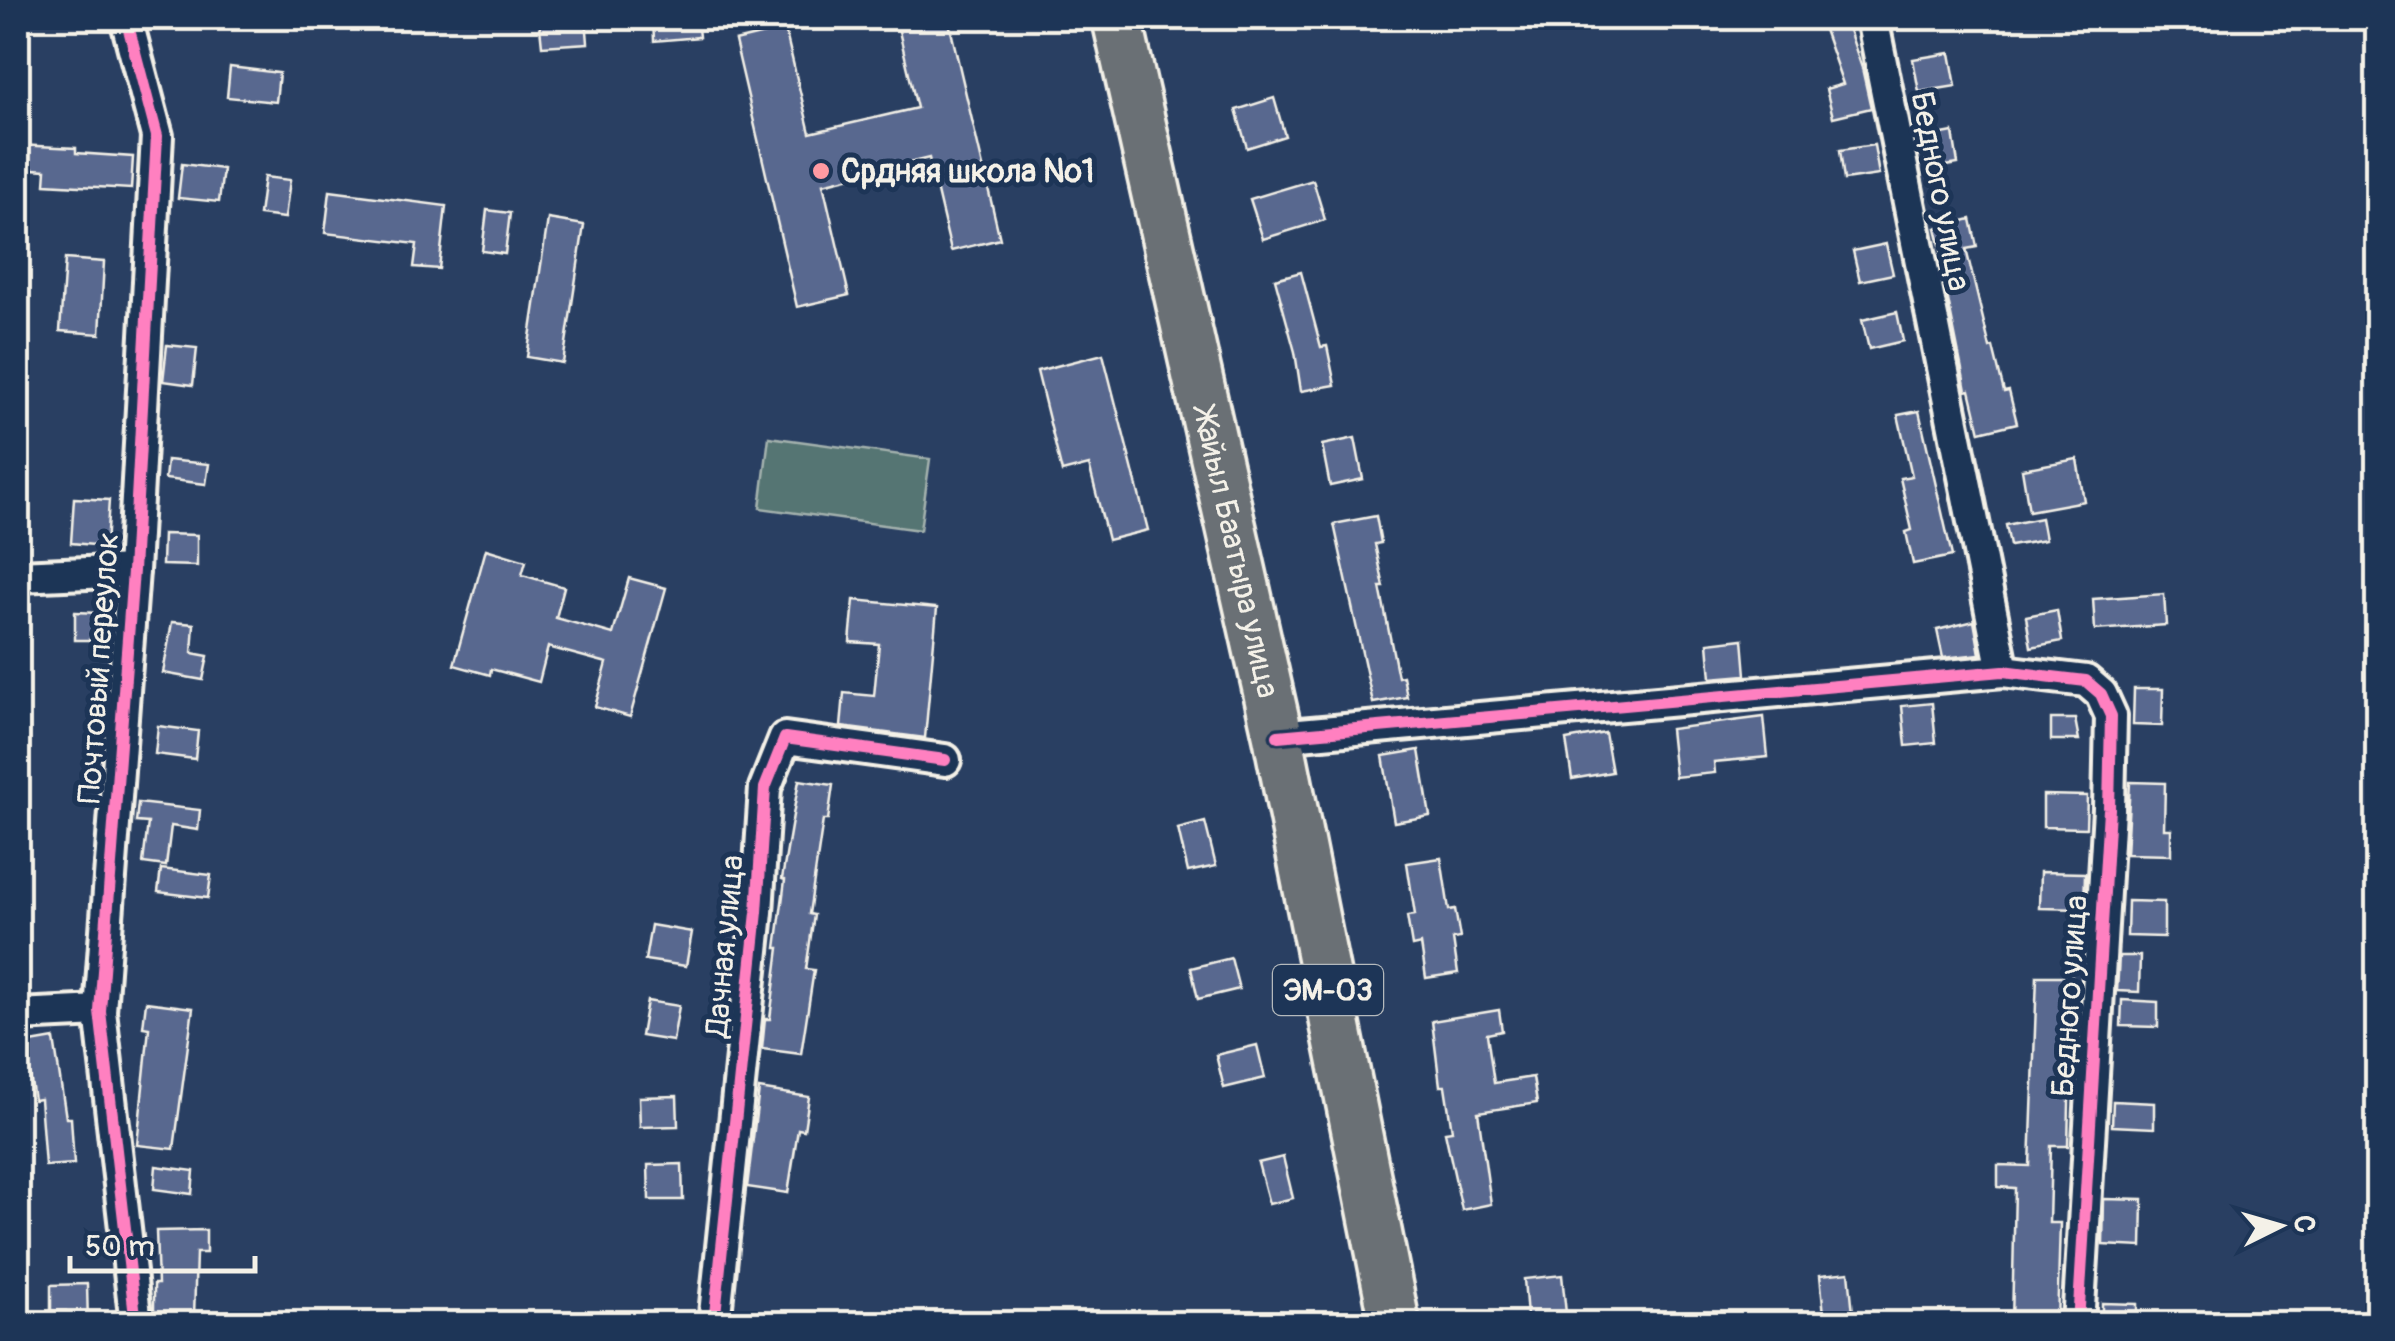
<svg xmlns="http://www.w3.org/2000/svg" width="2395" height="1341" font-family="Pangolin,sans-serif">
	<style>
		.green { fill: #557473; stroke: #a4b2ae; stroke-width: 2.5 }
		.building { fill: #59688f; stroke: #f4f1e8; stroke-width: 2.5 }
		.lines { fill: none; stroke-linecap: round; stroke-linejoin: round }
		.minor-casing { stroke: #f4f1e8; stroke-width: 38 }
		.trunk-casing { stroke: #f4f1e8; stroke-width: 55 }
		.minor { stroke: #1d3557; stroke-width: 30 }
		.trunk { stroke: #6b7074; stroke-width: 48 }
		.cycleway-casing { stroke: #1d3557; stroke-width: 19 }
		.cycleway { stroke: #ff80c0; stroke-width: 12 }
		.poi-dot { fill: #ff9aa2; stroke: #1d3557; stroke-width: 4 }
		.labels { text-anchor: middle; stroke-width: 10; stroke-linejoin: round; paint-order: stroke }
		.shield { fill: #1d3557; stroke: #b4b9bc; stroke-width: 2.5 }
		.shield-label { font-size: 30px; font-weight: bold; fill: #f4f1e8 }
		.poi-label { font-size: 32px; font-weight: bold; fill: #f4f1e8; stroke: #1d3557; text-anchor: start }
		.street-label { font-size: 32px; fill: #f4f1e8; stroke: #1d3557 }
	</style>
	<rect width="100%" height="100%" fill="#293f62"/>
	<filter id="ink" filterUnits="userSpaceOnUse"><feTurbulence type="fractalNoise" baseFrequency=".01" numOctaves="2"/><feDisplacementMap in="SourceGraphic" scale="20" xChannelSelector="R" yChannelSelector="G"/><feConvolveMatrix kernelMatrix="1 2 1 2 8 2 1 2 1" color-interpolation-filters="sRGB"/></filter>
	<g filter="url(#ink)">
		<!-- green -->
		<path class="green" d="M769,437L930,459L920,530L760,508Z"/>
		<!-- building -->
		<g class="building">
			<path d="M539,18H586L588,43L542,46Z"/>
			<path d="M653,18H697L699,37L654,41Z"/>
			<path d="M896,18H948L1000,239L951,251L929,158L823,184L849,295L797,307L735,41L785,29L810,133L917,108Z"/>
			<path d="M1820,18H1845L1862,68L1871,108L1833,117L1826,89L1843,84Z"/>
			<path d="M1950,53L1956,86L1919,92L1913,59Z"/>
			<path d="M230,67L279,73L276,102L227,97Z"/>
			<path d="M1274,98L1285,136L1247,148L1236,110Z"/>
			<path d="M1953,132L1958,164L1927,169L1921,138Z"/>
			<path d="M18,145L76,148V153L133,157L131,189L45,184L46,170L18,168Z"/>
			<path d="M1874,145L1879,175L1844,180L1840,150Z"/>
			<path d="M182,164L223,169L219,202L178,198Z"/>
			<path d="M264,177L290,180L285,218L259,215Z"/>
			<path d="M1313,180L1325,220L1263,239L1250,199Z"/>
			<path d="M330,191L446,206L439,269L414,267L417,244L325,233Z"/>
			<path d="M487,210L510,213L505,254L482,251Z"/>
			<path d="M548,219L584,225L563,363L527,357Z"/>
			<path d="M1971,219L1977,247L1966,249L1990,348L1993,347L2004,392L2009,391L2017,423L1980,432L1970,390L1966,391L1963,375L1944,280L1948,278L1936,228Z"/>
			<path d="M1886,244L1893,274L1860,281L1853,251Z"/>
			<path d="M65,259L104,262L100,334L60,331Z"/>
			<path d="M1301,272L1321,347L1327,346L1335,385L1301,391L1295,352L1275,279Z"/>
			<path d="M1897,312L1903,341L1869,349L1862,320Z"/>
			<path d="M167,345L197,348L193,385L163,381Z"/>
			<path d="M1103,354L1148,530L1108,540L1089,465L1062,472L1037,371Z"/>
			<path d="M1919,411L1952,556L1913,564L1906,532L1912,530L1900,478L1912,476L1898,415Z"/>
			<path d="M1355,438L1363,479L1330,486L1322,445Z"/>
			<path d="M2077,459L2084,501L2029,511L2022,469Z"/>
			<path d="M167,460L209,464L206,484L165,479Z"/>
			<path d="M74,498L109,500L106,546L71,543Z"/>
			<path d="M1376,516L1381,543L1375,544L1384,587H1380L1398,677L1403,676L1407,697L1373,703L1334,524Z"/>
			<path d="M2041,518L2045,540L2010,546L2006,525Z"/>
			<path d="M163,534L197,535V566L162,565Z"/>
			<path d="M486,549L526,561L522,575L564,587L556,618L613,634L629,578L666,588L630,717L595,707L607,663L548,647L539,682L491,669L490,675L454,665Z"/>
			<path d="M2164,594L2166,625L2095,630L2093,599Z"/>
			<path d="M854,600L937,608L925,738L841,727L844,693L874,696L879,644L850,642Z"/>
			<path d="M2057,610L2062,641L2031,647L2026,616Z"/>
			<path d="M75,612L99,613V640H75Z"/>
			<path d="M1974,621L1980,654L1943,658L1937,630Z"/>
			<path d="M172,622L194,624L192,653L208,656L203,680L163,673Z"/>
			<path d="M1743,639L1746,675L1711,678L1708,643Z"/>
			<path d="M2134,689H2163L2162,726L2133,725Z"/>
			<path d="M1932,703L1936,743L1906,746L1902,706Z"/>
			<path d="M1764,717L1768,757L1714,762L1715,773L1675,777L1670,729Z"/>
			<path d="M2051,719H2075L2079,740H2051Z"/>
			<path d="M158,726L198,731L195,759L155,754Z"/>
			<path d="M1605,733L1612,772L1572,779L1566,740Z"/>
			<path d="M1419,750L1430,816L1394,822L1383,756Z"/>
			<path d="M799,780L833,785L828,820H823L809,914L814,915L806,969L814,970L801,1054L762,1049L765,1019H770L779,948H776L785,880L782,879Z"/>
			<path d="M2130,782L2165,783L2164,829H2171V855L2126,854Z"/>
			<path d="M2043,795L2087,796L2086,828L2043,827Z"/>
			<path d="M138,803L200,810L198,830L171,826L166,866L143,863L148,823L136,822Z"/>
			<path d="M1205,822L1216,866L1188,872L1178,829Z"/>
			<path d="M1441,858L1449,910L1455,909L1460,938L1453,939L1458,973L1426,978L1421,944L1412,946L1407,916L1415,915L1407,863Z"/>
			<path d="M161,869L211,875L208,898L158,892Z"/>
			<path d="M2040,872L2085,873L2084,909L2039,908Z"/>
			<path d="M2128,901L2164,902V937L2127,936Z"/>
			<path d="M651,925L692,932L686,966L645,960Z"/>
			<path d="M2119,956H2140L2139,992L2117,991Z"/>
			<path d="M1231,958L1239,989L1198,999L1191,968Z"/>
			<path d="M2037,976H2072L2068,1146H2051L2049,1223H2060L2057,1324H2012L2015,1188L1998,1187V1165L2030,1166Z"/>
			<path d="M2122,1000L2158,1002V1027L2121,1026Z"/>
			<path d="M647,1001L679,1006L673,1041L641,1036Z"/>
			<path d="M146,1002L193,1008L174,1149L137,1145L149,1028L143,1027Z"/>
			<path d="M1499,1010L1502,1031L1487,1034L1494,1083L1533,1077L1537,1103L1478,1112L1491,1204L1462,1210L1445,1132L1452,1131L1445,1086H1440L1432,1021Z"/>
			<path d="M54,1039L66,1118H71L74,1164L45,1166L40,1099L34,1100L25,1044Z"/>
			<path d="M1257,1045L1265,1078L1224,1088L1216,1055Z"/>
			<path d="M759,1089L809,1097L804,1130L798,1129L788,1193L747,1187Z"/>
			<path d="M677,1096L678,1126L640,1127L639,1097Z"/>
			<path d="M2113,1101L2154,1103V1128L2112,1126Z"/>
			<path d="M1283,1157L1293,1198L1269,1204L1258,1163Z"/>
			<path d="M682,1164L683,1200H649L648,1165Z"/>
			<path d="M156,1166L194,1171L192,1194L154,1189Z"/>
			<path d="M2104,1199L2143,1200L2142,1247L2103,1245Z"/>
			<path d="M206,1230V1253H196L194,1317L154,1315V1284H158L156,1231Z"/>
			<path d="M1849,1272L1854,1324H1825L1820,1275Z"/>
			<path d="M1562,1275L1566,1313L1527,1316L1524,1279Z"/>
			<path d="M87,1284L88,1324H67L66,1311H51V1285Z"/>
			<path d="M2102,1303L2137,1304V1324H2102Z"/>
		</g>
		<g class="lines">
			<defs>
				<g id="minor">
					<path d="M126,18L157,136L133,571L100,1011L136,1324"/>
					<path d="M1872,18L2003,671"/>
					<path d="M18,576L133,571"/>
					<path d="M1278,736L2003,671L2086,681L2101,694L2111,716L2109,809L2078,1324"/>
					<path d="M18,1015L100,1011"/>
					<path d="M714,1324L757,912L765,788L785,738L945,760"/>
				</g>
				<g id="trunk">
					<path id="s1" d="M1117,18L1278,736L1395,1324"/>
				</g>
			</defs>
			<!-- minor casing -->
			<use href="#minor" class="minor-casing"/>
			<!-- trunk casing -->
			<use href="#trunk" class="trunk-casing"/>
			<!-- minor -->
			<use href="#minor" class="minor"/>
			<!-- trunk -->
			<use href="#trunk" class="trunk"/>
			<defs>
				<g id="cycleway">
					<path d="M126,18L157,136L133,571L100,1011L136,1324"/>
					<path d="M1278,736L2003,671L2086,681L2101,694L2111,716L2109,809L2078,1324"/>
					<path d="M714,1324L757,912L765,788L785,738L945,760"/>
				</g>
			</defs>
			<!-- cycleway casing -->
			<use href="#cycleway" class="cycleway-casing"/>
			<!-- cycleway -->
			<use href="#cycleway" class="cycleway"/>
		</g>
	</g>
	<!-- markers -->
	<circle class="poi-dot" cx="821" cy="171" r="10"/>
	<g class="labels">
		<!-- shield labels -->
		<rect class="shield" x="1273" y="965" width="110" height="50" rx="8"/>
		<g class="shield-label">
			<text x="1328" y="1000">ЭМ-03</text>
		</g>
		<!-- poi labels -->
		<g class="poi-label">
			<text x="841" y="182">Срдняя школа №1</text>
		</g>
		<!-- street labels -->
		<g class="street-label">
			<text transform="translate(1941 191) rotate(79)" y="11">Бедного улица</text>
			<text dy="11" stroke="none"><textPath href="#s1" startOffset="548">Жайыл Баатыра улица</textPath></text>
			<text transform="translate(98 668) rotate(-86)" y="11">Почтовый переулок</text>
			<text transform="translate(724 946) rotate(-85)" y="11">Дачная улица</text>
			<text transform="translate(2069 996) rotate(-86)" y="11">Бедного улица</text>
		</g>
	</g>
	<!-- margin -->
	<rect width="2395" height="1341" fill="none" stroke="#1d3557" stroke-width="60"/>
	<rect x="30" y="30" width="2335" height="1281" fill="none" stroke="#f4f1e8" stroke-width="4" filter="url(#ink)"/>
	<!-- north arrow -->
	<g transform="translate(2280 1226) rotate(85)" stroke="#1d3557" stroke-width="8" paint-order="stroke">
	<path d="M0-8L18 38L0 25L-18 38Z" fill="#f4f1e8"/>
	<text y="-15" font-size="28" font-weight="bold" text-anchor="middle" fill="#f4f1e8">С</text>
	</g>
	<!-- scale -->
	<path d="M70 1256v15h185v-15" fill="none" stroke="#f4f1e8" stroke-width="5"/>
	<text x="85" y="1256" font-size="30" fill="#f4f1e8" stroke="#1d3557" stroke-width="8" paint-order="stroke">50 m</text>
</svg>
